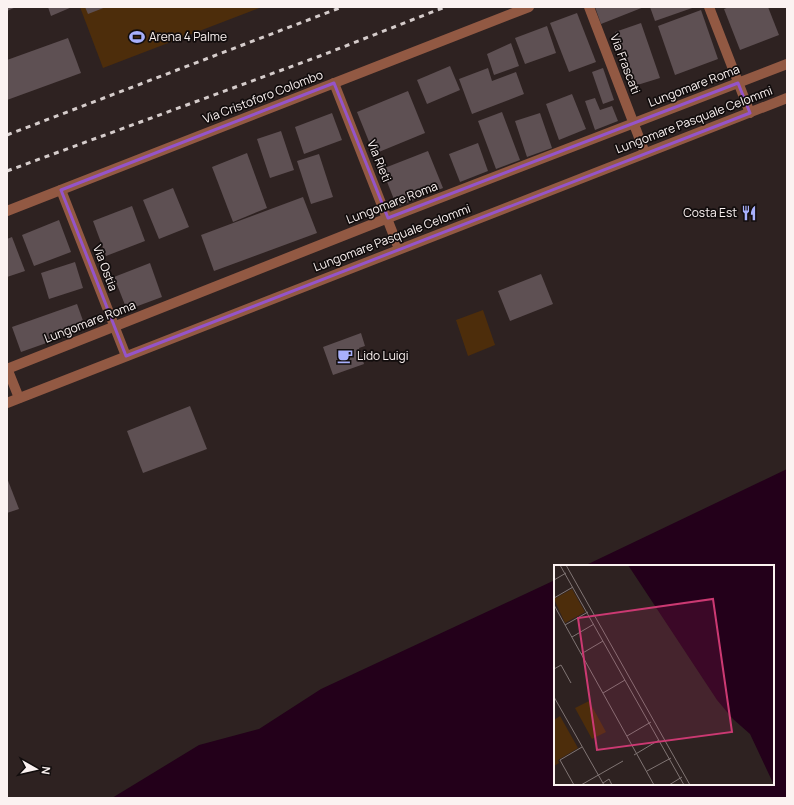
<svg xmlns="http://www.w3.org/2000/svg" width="794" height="805" font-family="Manrope,sans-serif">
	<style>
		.green { fill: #4d2d0b }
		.water { fill: #23001a }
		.building { fill: #5e5053 }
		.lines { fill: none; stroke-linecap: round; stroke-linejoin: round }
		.minor { stroke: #925943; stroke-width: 10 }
		.rail { stroke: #d5cccb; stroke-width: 3; stroke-dasharray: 5 5; stroke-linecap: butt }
		.marked { fill: none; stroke: #9554c9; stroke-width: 3; stroke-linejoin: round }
		.labels { text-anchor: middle; stroke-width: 3.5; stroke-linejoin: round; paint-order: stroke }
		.poi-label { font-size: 12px; fill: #fbf2f1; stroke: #120d0d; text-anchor: start }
		.street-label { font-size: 12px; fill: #fbf2f1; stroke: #120d0d }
		.inset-road { fill: none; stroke: #807574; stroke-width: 1 }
		.view { fill: #cb3972; fill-opacity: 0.15; stroke: #cb3972; stroke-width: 2 }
		.inset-edge { fill: none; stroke: #fbf2f1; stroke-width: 2 }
	</style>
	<rect width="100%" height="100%" fill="#2e2221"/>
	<!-- green -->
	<g class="green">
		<path d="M80,7H262L103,68Z"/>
		<path d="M483,310L495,345L468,356L456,320Z"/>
	</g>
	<!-- water -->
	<path class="water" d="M787,469V798H112L199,745L259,729L321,689L555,580V784H773V566H584Z"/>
	<!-- building -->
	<g class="building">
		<path d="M7,7H16L7,11Z"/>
		<path d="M48,7H72L51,16Z"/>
		<path d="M85,7H106L88,14Z"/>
		<path d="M595,7H644L601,24Z"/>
		<path d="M650,7H695L655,21Z"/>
		<path d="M729,7H768L779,35L740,50L724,9Z"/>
		<path d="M701,10L718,59L675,75L658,26Z"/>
		<path d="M577,13L596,62L569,72L550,23Z"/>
		<path d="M641,23L660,78L634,86L615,32Z"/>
		<path d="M547,26L556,53L525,64L515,38Z"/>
		<path d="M68,38L81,73L7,100V60Z"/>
		<path d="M511,43L519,66L494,75L487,54Z"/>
		<path d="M450,66L460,90L427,104L417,80Z"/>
		<path d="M488,68L492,81L516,72L524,94L472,114L459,79Z"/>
		<path d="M603,68L614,100L603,104L592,72Z"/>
		<path d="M408,91L425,133L374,154L357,112Z"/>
		<path d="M572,94L586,129L559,140L546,104Z"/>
		<path d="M595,98L600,110L612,106L618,121L595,130L585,101Z"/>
		<path d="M502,112L520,160L496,169L478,121Z"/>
		<path d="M332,113L342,140L304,154L295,127Z"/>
		<path d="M540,113L552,148L527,157L515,121Z"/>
		<path d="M281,131L294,170L270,178L257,139Z"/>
		<path d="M478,143L488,171L460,182L449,154Z"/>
		<path d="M428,151L443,188L397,207L382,169Z"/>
		<path d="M247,153L267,208L233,222L212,167Z"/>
		<path d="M319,154L333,197L311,204L297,161Z"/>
		<path d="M173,188L189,227L159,239L143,200Z"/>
		<path d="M303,197L317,233L214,271L201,235Z"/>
		<path d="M132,206L145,241L106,256L93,221Z"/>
		<path d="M59,220L71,252L34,266L22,235Z"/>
		<path d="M12,237L25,271L7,277V239Z"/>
		<path d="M75,262L83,288L49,299L41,273Z"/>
		<path d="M150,263L162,297L127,310L114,277Z"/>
		<path d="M541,274L553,304L510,321L498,291Z"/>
		<path d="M77,304L86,329L21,352L12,327Z"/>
		<path d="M361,333L365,346L359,348L364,364L333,375L323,347Z"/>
		<path d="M190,406L207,449L143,473L127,431Z"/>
		<path d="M7,478L19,509L7,513Z"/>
	</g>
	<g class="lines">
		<!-- minor -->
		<g class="minor">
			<path d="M589,7L645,153"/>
			<path d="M709,7L750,113"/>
			<path d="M334,83L399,249"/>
			<path d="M61,190L126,356"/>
			<path d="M7,211L529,7"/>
			<path d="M7,368L19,398"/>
			<path d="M7,369L388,218L787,64"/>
			<path d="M7,403L787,98"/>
		</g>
		<!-- rail -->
		<g class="rail">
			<path d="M7,135L342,7"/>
			<path d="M7,171L320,56L445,7"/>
		</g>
	</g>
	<!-- marked area -->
	<path class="marked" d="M334,83L388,218L738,83L750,113L126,356L61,190Z"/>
	<!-- icons -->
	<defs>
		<symbol id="stadium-bare" viewBox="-9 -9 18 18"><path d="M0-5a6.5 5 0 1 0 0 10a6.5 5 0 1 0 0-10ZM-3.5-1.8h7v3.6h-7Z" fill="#a8b0fc" stroke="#120d0d" stroke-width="2.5" paint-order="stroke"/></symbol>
		<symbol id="restaurant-bare" viewBox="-9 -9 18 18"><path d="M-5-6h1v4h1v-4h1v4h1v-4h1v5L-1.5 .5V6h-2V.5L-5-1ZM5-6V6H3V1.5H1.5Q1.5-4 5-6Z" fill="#a8b0fc" stroke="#120d0d" stroke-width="2.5" paint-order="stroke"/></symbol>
		<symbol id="cafe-bare" viewBox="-9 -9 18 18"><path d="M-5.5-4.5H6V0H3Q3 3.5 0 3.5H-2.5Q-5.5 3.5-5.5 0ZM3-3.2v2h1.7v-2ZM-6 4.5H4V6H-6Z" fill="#a8b0fc" stroke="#120d0d" stroke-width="2.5" paint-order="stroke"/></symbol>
	</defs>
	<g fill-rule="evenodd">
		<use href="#stadium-bare" x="126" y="26" width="22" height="22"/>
		<use href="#restaurant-bare" x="738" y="202" width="22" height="22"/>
		<use href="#cafe-bare" x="334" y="345" width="22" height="22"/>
	</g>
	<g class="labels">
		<!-- poi labels -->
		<g class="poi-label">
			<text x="149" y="41">Arena 4 Palme</text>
			<text x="737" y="217" text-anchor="end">Costa Est</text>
			<text x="357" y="360">Lido Luigi</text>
		</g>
		<!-- street labels -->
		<g class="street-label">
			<text transform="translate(625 64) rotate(69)" y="4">Via Frascati</text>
			<text transform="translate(694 86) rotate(-21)" y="4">Lungomare Roma</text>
			<text transform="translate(263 97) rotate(-21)" y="4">Via Cristoforo Colombo</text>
			<text transform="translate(694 120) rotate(-21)" y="4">Lungomare Pasquale Celommi</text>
			<text transform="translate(379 161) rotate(68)" y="4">Via Rieti</text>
			<text transform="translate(392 203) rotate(-21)" y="4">Lungomare Roma</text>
			<text transform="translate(392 238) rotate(-21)" y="4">Lungomare Pasquale Celommi</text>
			<text transform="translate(105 268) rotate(69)" y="4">Via Ostia</text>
			<text transform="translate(90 322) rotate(-21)" y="4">Lungomare Roma</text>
		</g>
	</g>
	<!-- overview -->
	<g transform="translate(554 565)">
		<rect width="220" height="220" fill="#2e2221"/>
		<path d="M18,24L31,47L11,58L0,34ZM35,136L52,167L38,174L21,143ZM6,151L24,183L4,195L5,198L0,201V155Z" fill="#4d2d0b"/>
		<path d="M74,0H220V220L196,169L179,154L163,135Z" fill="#23001a"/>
		<path class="inset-road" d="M6,0L130,220M12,0L136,220M0,15L12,8M0,33L19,22M0,40L100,220M11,60L34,47M18,72L40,59M27,89L49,76M0,104L7,100L17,118M49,128L71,115M0,132L50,220M73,171L97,157M80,190L105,175M93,206L117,193M49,218L55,214L58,220M20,220L6,195L28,182M27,220L69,196M115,220L128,212"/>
		<path class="view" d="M159,34L178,167L43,185L24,53Z"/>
		<rect width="220" height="220" class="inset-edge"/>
	</g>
	<!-- border -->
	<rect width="794" height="805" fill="none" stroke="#fbf2f1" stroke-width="16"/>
	<!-- north arrow -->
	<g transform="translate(36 769) rotate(98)" stroke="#120d0d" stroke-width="3" paint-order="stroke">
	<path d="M0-3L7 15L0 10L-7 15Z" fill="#fbf2f1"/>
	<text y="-6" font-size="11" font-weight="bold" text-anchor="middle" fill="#fbf2f1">N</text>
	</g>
</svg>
